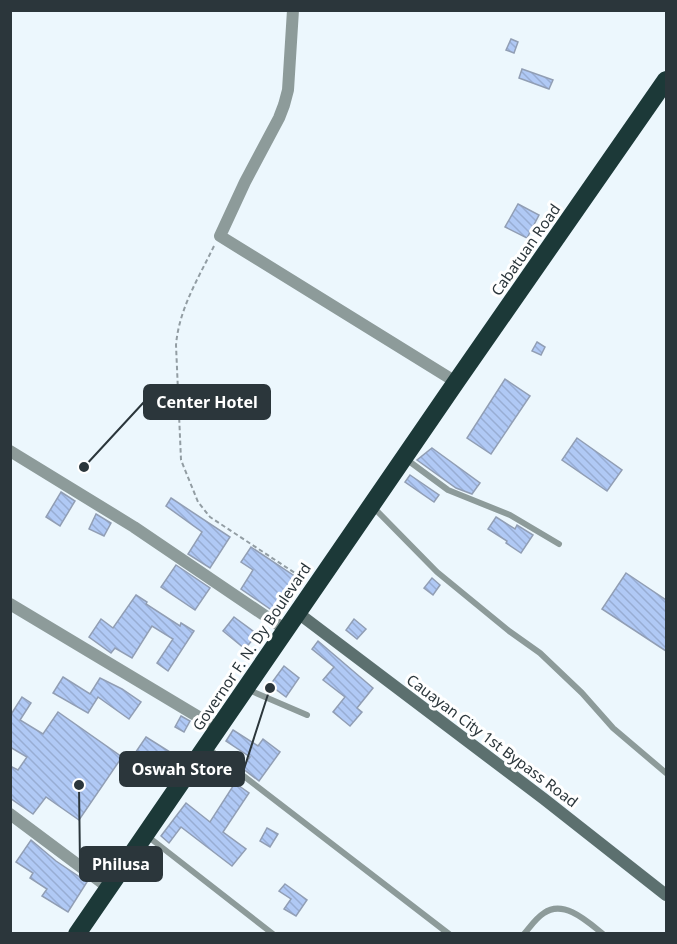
<svg xmlns="http://www.w3.org/2000/svg" width="677" height="944" font-family="'Noto Sans',sans-serif">
	<style>
		.building { fill: url(#building-back-hatch); stroke: #919eb4; stroke-width: 1.5 }
		.lines { fill: none; stroke-linecap: round; stroke-linejoin: round }
		.path { stroke: #929da3; stroke-width: 2; stroke-dasharray: 4.5 3; stroke-linecap: butt }
		.lane { stroke: #8d9b9a; stroke-width: 6 }
		.street { stroke: #8d9b9a; stroke-width: 12 }
		.secondary { stroke: #5c706f; stroke-width: 12 }
		.highway { stroke: #1c3938; stroke-width: 18 }
		.labels { text-anchor: middle; stroke-width: 6; stroke-linejoin: round; paint-order: stroke }
		.street-label { font-size: 15px; fill: #2b363b; stroke: #fff }
		.leader { fill: none; stroke: #2b363b; stroke-width: 2 }
		.callout-dot { fill: #2b363b; stroke: #fff; stroke-width: 2 }
		.callout { fill: #2b363b; stroke: #2b363b; stroke-width: 2 }
		.callout-label { font-size: 16px; text-anchor: middle; font-weight: bold; fill: #fff }
	</style>
	<defs>
		<pattern id="building-back-hatch" width="6" height="6" patternUnits="userSpaceOnUse" patternTransform="scale(1.5)"><rect width="6" height="6" fill="#b0c9f5"/><path d="M-1 5l2 2M0 0l6 6M5-1l2 2" fill="none" stroke="#98add3"/></pattern>
	</defs>
	<rect width="100%" height="100%" fill="#ecf7fd"/>
	<!-- building -->
	<g class="building">
		<path d="M511,39L518,42L514,53L506,50Z"/>
		<path d="M522,69L553,80L549,89L519,78Z"/>
		<path d="M518,204L539,215L527,238L505,227Z"/>
		<path d="M537,342L545,347L541,355L532,351Z"/>
		<path d="M505,379L530,396L491,454L467,438Z"/>
		<path d="M577,438L622,470L607,491L562,460Z"/>
		<path d="M432,448L480,483L472,494L456,488L417,460Z"/>
		<path d="M410,475L439,495L434,502L405,482Z"/>
		<path d="M61,492L75,501L60,526L46,517Z"/>
		<path d="M171,498L230,537L210,568L188,554L202,532L166,506Z"/>
		<path d="M96,514L111,523L104,536L89,529Z"/>
		<path d="M496,517L515,529L517,525L533,535L521,553L506,543L507,541L488,529Z"/>
		<path d="M251,547L296,577L273,611L241,589L253,570L241,562Z"/>
		<path d="M176,565L210,588L195,610L161,587Z"/>
		<path d="M626,573L666,600V651L602,609Z"/>
		<path d="M432,578L440,585L433,595L424,588Z"/>
		<path d="M136,595L147,602L146,604L180,626L181,623L194,631L168,671L157,663L173,639L152,626L132,658L115,648L111,653L89,637L101,619L113,628Z"/>
		<path d="M234,617L257,634L245,649L223,631Z"/>
		<path d="M354,619L366,629L357,639L346,630Z"/>
		<path d="M318,641L373,688L357,708L362,712L350,726L333,712L345,697L323,680L334,667L312,649Z"/>
		<path d="M284,666L299,678L286,697L270,685Z"/>
		<path d="M63,677L90,694L100,678L122,689L141,702L129,719L98,697L88,713L53,693Z"/>
		<path d="M22,697L31,703L20,720L43,734L58,712L122,757L79,820L46,797L33,814L10,798V766L18,770L27,757L10,747V716Z"/>
		<path d="M181,716L190,721L184,732L175,727Z"/>
		<path d="M233,730L258,746L263,739L280,752L259,781L242,768L250,757L226,741Z"/>
		<path d="M146,737L170,752L156,775L131,759Z"/>
		<path d="M235,783L249,793L223,832L246,849L232,866L181,827L169,843L161,836L186,803L210,822Z"/>
		<path d="M267,828L278,834L270,847L260,841Z"/>
		<path d="M31,840L56,861L87,882L68,912L42,896L47,889L30,878L33,873L16,862Z"/>
		<path d="M285,884L307,900L296,916L284,909L291,899L279,891Z"/>
	</g>
	<g class="lines">
		<!-- path -->
		<path class="path" d="M214,246C198,279 179,309 176,345L181,460L198,502L210,517L304,579"/>
		<!-- lane -->
		<g class="lane">
			<path d="M406,459L448,490L510,515L559,544"/>
			<path d="M374,508L437,572L509,631L540,653L582,693L613,728L666,773"/>
			<path d="M249,690L307,715"/>
			<path d="M206,747L449,934"/>
			<path d="M146,835L273,934"/>
			<path d="M524,934C530,927 536,918 544,913C564,899 588,922 603,934"/>
		</g>
		<!-- street -->
		<g class="street">
			<path d="M293,10L288,90L284,105L279,118L245,182L220,236L456,382"/>
			<path d="M10,451L134,527L286,630"/>
			<path d="M10,604L217,728"/>
			<path d="M10,814L109,888"/>
		</g>
		<!-- secondary -->
		<path class="secondary" d="M298,613L544,799L666,895"/>
		<!-- highway -->
		<path class="highway" d="M77,934L456,382L666,80"/>
	</g>
	<g class="labels">
		<!-- street labels -->
		<g class="street-label">
			<text transform="translate(526 250) rotate(-55)" y="5">Cabatuan Road</text>
			<text transform="translate(252 647) rotate(-56)" y="5">Governor F. N. Dy Boulevard</text>
			<text transform="translate(492 741) rotate(37)" y="5">Cauayan City 1st Bypass Road</text>
		</g>
	</g>
	<!-- callouts -->
	<path class="leader" d="M84 467L144 402M270 688L244 769M79 785L80 864"/>
	<g class="callout-dot">
		<circle cx="84" cy="467" r="6"/>
		<circle cx="270" cy="688" r="6"/>
		<circle cx="79" cy="785" r="6"/>
	</g>
	<g class="callout">
		<rect x="144" y="385" width="126" height="34" rx="6"/>
		<rect x="120" y="752" width="124" height="34" rx="6"/>
		<rect x="80" y="847" width="82" height="34" rx="6"/>
	</g>
	<g class="callout-label">
		<text x="207" y="408">Center Hotel</text>
		<text x="182" y="775">Oswah Store</text>
		<text x="121" y="870">Philusa</text>
	</g>
	<!-- border -->
	<rect width="677" height="944" fill="none" stroke="#2b363b" stroke-width="24"/>
</svg>
